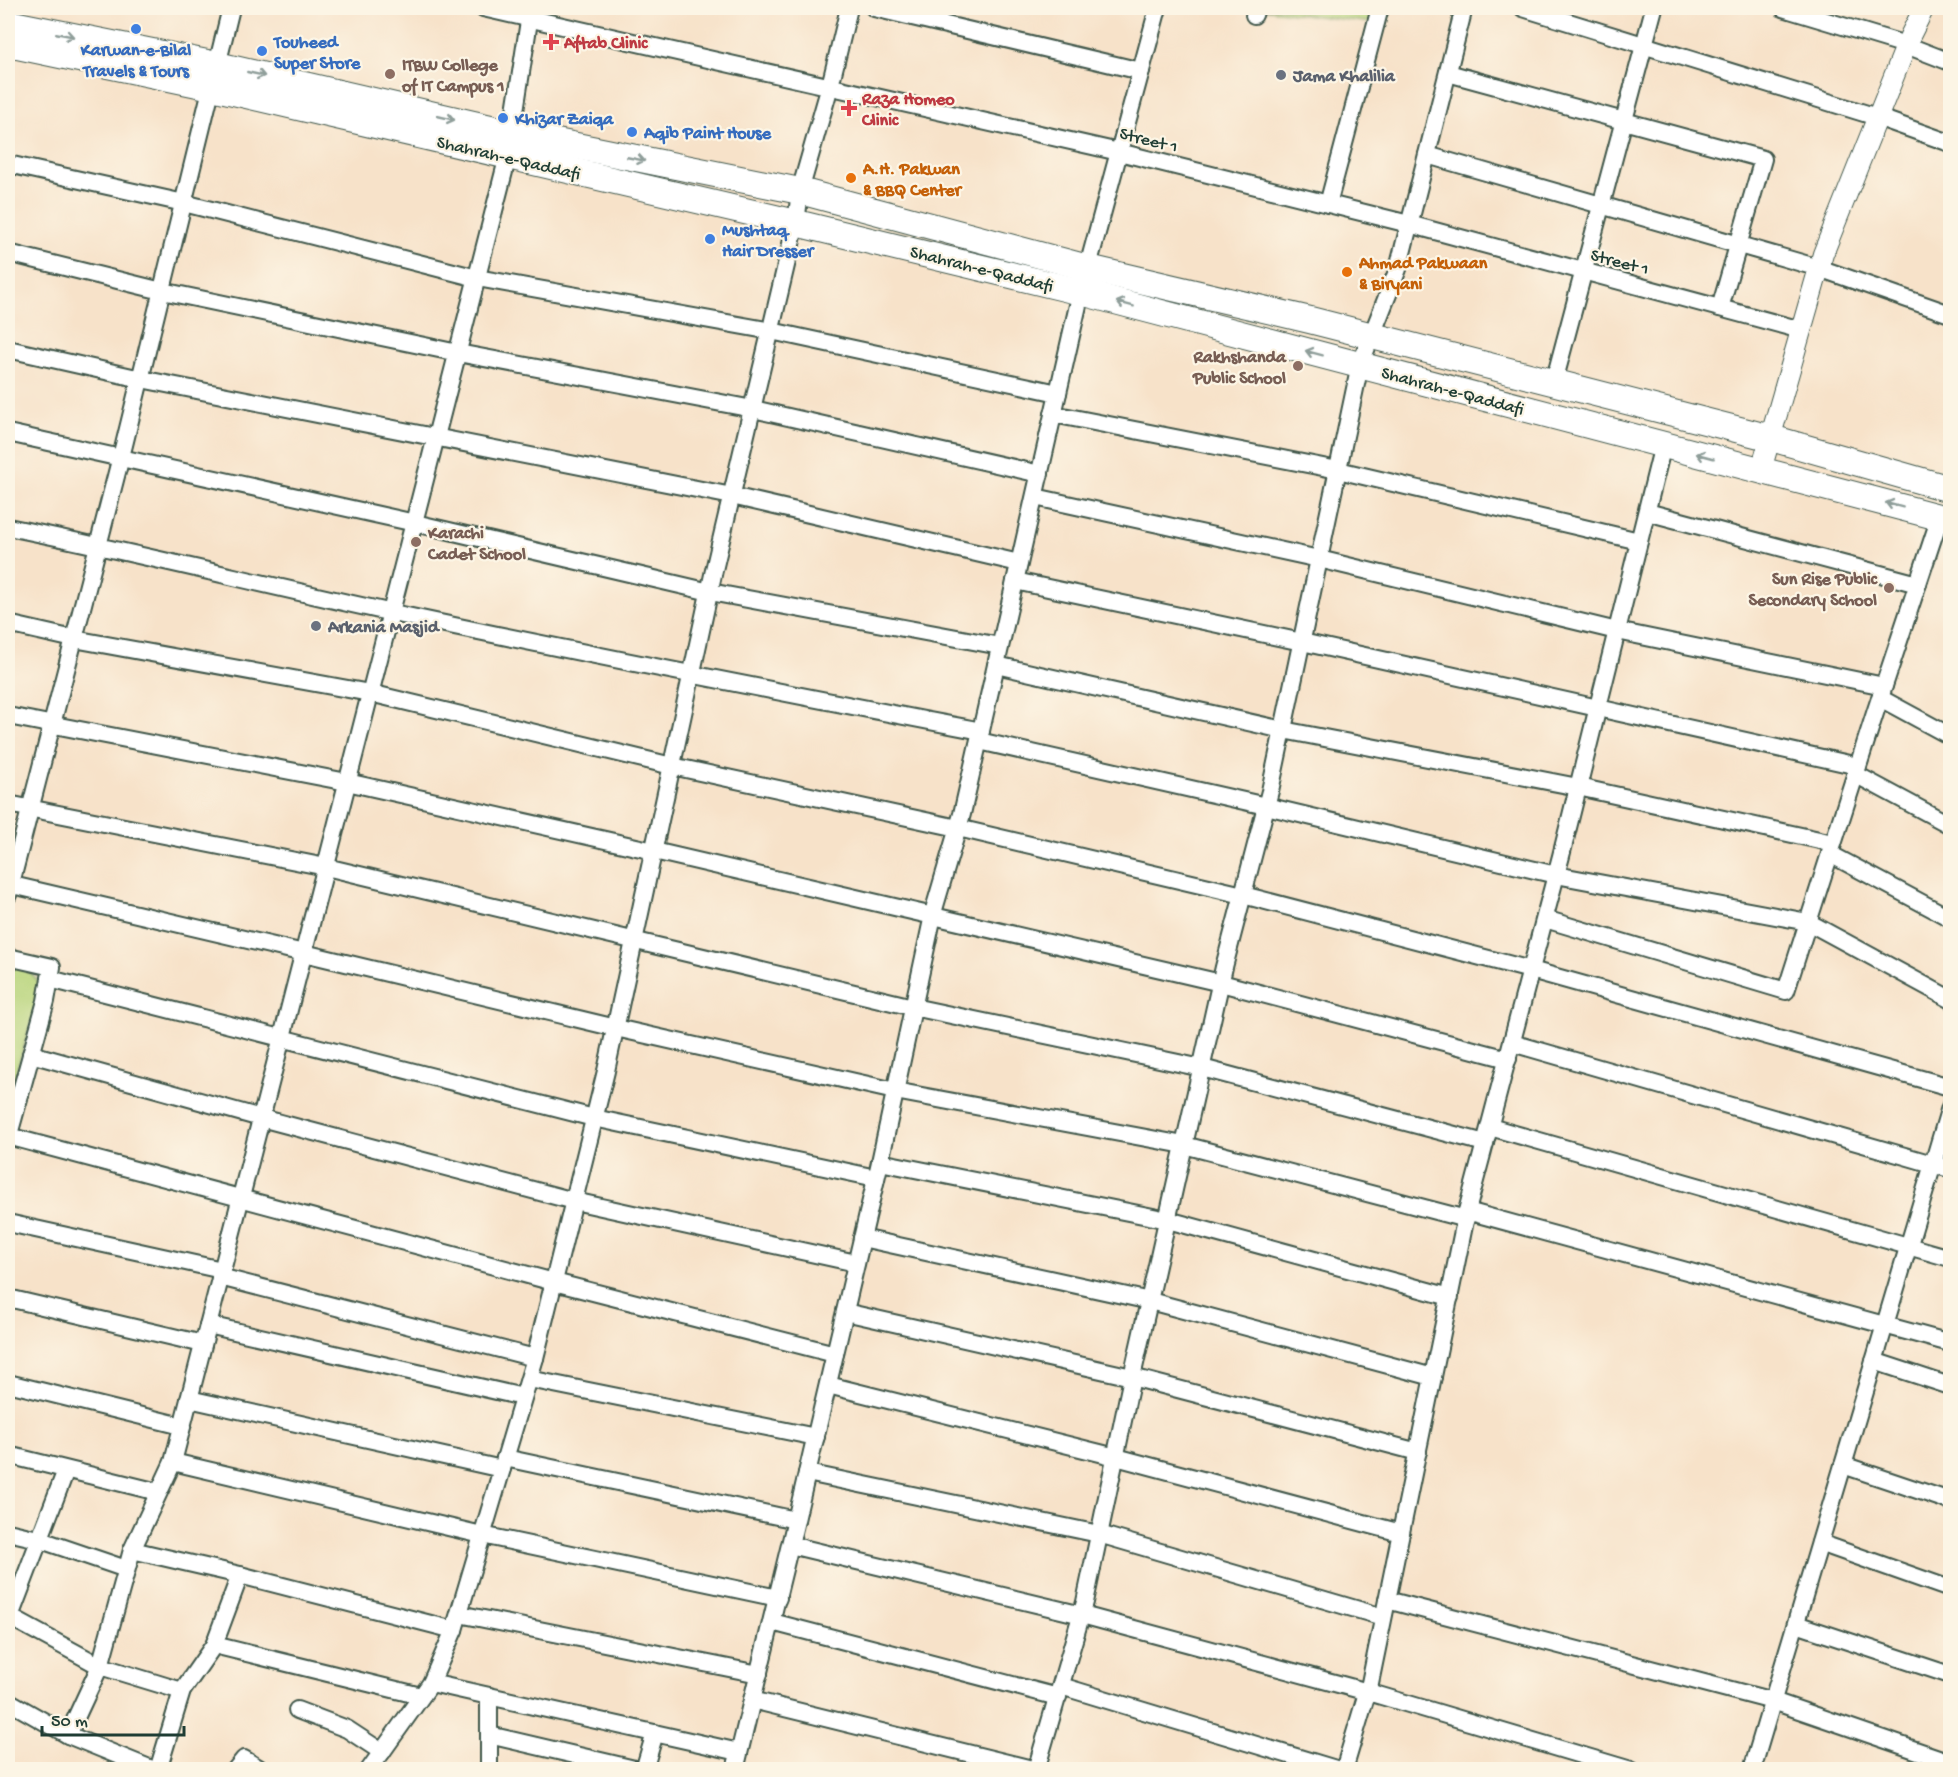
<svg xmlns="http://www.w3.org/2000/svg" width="1958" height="1777" font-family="'Gochi Hand',sans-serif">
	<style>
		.green { fill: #b7d47a; stroke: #6b8857; stroke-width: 1.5 }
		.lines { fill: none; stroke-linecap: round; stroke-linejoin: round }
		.minor-casing { stroke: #3f564a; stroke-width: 20 }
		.tertiary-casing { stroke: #3f564a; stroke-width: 22 }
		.primary-casing { stroke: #3f564a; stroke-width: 28 }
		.minor { stroke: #fff; stroke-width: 16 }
		.tertiary { stroke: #fff; stroke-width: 20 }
		.primary { stroke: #fff; stroke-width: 26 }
		.oneway { stroke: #8f9e9a }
		.shop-dot { fill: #3f7fe0; stroke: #fcf5e5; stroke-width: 2 }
		.health-dot { fill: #e0444e; stroke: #fcf5e5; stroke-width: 2 }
		.education-dot { fill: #8d6e63; stroke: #fcf5e5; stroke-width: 2 }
		.worship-dot { fill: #6b7280; stroke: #fcf5e5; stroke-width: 2 }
		.food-dot { fill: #e8710a; stroke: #fcf5e5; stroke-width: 2 }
		.labels { text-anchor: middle; stroke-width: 4.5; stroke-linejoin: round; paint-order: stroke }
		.shop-label { font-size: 18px; font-weight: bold; fill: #366cbe; stroke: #fcf5e5; text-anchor: start }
		.health-label { font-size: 18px; font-weight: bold; fill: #be3a42; stroke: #fcf5e5; text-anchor: start }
		.education-label { font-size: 18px; font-weight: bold; fill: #785e54; stroke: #fcf5e5; text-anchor: start }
		.worship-label { font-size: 18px; font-weight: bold; fill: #5b616d; stroke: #fcf5e5; text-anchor: start }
		.street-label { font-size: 18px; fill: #1f3d34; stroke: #fcf5e5 }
		.food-label { font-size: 18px; font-weight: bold; fill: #c56008; stroke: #fcf5e5; text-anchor: start }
	</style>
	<rect width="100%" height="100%" fill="#fcf5e5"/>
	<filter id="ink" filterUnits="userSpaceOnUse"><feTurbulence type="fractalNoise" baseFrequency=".0167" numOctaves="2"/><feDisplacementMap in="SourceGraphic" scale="12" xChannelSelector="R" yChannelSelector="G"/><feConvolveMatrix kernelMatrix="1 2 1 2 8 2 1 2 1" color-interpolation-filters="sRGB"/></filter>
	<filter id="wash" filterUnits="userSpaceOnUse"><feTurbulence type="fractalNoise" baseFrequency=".008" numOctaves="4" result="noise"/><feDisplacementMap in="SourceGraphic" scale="24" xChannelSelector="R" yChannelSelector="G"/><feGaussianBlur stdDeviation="1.35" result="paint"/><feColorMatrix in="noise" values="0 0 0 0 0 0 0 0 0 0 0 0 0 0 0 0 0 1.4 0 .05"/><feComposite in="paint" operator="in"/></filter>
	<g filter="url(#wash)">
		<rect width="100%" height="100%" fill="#f7e2c9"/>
		<!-- green -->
		<g class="green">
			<path d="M1255,8H1376L1373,23Z"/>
			<path d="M8,966L28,969L42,986L8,1101Z"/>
		</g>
	</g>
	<g filter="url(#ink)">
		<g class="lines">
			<defs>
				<g id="minor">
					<path d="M483,8L1119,152L1409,224L1801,330"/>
					<path d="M874,8L1141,71"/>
					<path d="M1523,8L1877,117L1950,143"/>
					<path d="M1783,8L1906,45L1950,62"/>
					<path d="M1254,15L1256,8"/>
					<path d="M1448,73L1763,159L1720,308"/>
					<path d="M1427,155L1819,268L1950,314"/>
					<path d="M8,164L184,203L477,278L771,331L1058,393"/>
					<path d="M1328,204L1380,8"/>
					<path d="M8,253L162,291L458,353L753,409L1040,474"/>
					<path d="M8,349L141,379L732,496L1019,563"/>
					<path d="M1554,382L1654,8"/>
					<path d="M1053,414L1338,470L1639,541"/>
					<path d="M8,433L415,523L710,592L1000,646"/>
					<path d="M1035,497L1319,559L1617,631L1884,686"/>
					<path d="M1647,512L1918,584"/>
					<path d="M8,527C137,553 264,585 393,613C588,655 785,693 981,731"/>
					<path d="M1015,581L1302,642L1858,766"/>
					<path d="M8,624L74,639L370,693L672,766L958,828L1243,895L1531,970L1950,1087"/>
					<path d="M996,665L1283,730L1578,787L1833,843"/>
					<path d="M1880,698L1950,736"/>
					<path d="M8,716L347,782L654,851L1221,983L1508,1059"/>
					<path d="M979,741L1266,806L1556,875L1808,922L1950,999"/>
					<path d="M1855,774L1950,825"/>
					<path d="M8,804L326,867L913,1007L1202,1068L1485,1143"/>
					<path d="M1830,854L1950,918"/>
					<path d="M8,884L304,953L616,1028L895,1091L1184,1145L1466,1219"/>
					<path d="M8,895L124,445L231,8"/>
					<path d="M1545,919L1786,991L1876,710L1940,517"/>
					<path d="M8,957L52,967L46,1001L8,1138"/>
					<path d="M50,979L594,1118L876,1178"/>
					<path d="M1512,1043L1950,1169"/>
					<path d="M31,1054L261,1118L574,1201L856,1263"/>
					<path d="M1490,1127L1950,1258"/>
					<path d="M8,1136L554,1282L835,1354"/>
					<path d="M880,1162L1168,1220L1450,1297"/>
					<path d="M1467,1211L1950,1343"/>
					<path d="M8,1223L222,1270"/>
					<path d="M862,1238L1150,1301L1433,1377"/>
					<path d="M220,1277L535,1358"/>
					<path d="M8,1298L203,1344"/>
					<path d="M845,1312L1132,1377L1418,1452"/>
					<path d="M208,1325L523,1397"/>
					<path d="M1874,1361L1950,1386"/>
					<path d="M529,1379L816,1437"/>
					<path d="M8,1383L182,1426"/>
					<path d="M828,1385L1116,1457L1401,1533"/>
					<path d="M189,1399L502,1469"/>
					<path d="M8,1455L158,1492"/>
					<path d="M505,1458L796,1520"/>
					<path d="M173,1462L482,1535L778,1598"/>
					<path d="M1843,1465L1950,1501"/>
					<path d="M807,1473L1099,1534L1383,1617"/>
					<path d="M8,1532L38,1539L126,1569"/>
					<path d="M1820,1543L1950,1589"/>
					<path d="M790,1545L1082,1615L1368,1692L1631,1770"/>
					<path d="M132,1550L240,1575L454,1630"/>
					<path d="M1387,1600L1773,1701L1950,1762"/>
					<path d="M459,1614L759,1674"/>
					<path d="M8,1616L100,1666L182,1691"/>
					<path d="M8,1622L66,1470"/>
					<path d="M772,1622L1058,1697"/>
					<path d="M1796,1624L1950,1675"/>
					<path d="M214,1645L421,1696"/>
					<path d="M431,1683L739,1752"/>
					<path d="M1061,1686L1339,1770"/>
					<path d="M489,1696V1770"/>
					<path d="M752,1700L1036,1770"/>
					<path d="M8,1701L68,1735L154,1770"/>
					<path d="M297,1710L347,1729L382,1752"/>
					<path d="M68,1735L100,1666L132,1550L173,1462L508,156L531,8"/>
					<path d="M489,1735L639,1770"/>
					<path d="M158,1770L182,1691L214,1645L240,1575"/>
					<path d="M235,1770L244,1759L262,1770"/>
					<path d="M369,1770L431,1683L454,1630L535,1358L606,1071L714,570L796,223L800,191L830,86L849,8"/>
					<path d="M644,1770L655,1733"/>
					<path d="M735,1770L796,1520L880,1162L935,906L962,814L1081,292L1158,8"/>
					<path d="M1036,1770L1085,1602L1134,1368L1224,967L1270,791L1360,365L1398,269L1464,8"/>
					<path d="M1344,1770L1370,1683L1467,1211L1561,856L1663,445"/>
					<path d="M1752,1770L1950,1107"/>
				</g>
				<path id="tertiary" d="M1761,470L1823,254L1910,36L1924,8"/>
				<g id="primary">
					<path d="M8,23L217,65L512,133L800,191L1088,268L1310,320L1771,438L1950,489"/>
					<path d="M8,44L212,87L796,223L1081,292L1950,520"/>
				</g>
			</defs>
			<!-- minor casing -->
			<use href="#minor" class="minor-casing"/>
			<!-- tertiary casing -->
			<use href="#tertiary" class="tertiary-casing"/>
			<!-- primary casing -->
			<use href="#primary" class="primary-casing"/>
			<!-- minor -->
			<use href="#minor" class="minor"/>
			<!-- tertiary -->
			<use href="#tertiary" class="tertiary"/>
			<!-- primary -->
			<use href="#primary" class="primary"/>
		</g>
		<!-- one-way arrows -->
		<defs><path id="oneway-shaft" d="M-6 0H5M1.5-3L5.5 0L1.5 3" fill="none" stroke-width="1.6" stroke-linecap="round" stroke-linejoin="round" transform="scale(1.5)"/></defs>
		<g class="oneway">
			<use href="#oneway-shaft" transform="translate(65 35) rotate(11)"/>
			<use href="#oneway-shaft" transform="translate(256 74) rotate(13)"/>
			<use href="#oneway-shaft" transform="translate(446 118) rotate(13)"/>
			<use href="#oneway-shaft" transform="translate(636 159) rotate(11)"/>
			<use href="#oneway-shaft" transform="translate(1125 304) rotate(-165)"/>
			<use href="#oneway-shaft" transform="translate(1314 353) rotate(-165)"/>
			<use href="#oneway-shaft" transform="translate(1705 456) rotate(-165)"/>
			<use href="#oneway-shaft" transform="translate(1894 505) rotate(-165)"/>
		</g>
	</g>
	<!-- markers -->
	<g class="shop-dot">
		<circle cx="136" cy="29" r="6"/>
		<circle cx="262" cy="51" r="6"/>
		<circle cx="503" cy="118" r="6"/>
		<circle cx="632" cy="132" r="6"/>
		<circle cx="710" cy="239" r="6"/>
	</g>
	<g class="health-dot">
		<path d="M548 33h6v6h6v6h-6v6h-6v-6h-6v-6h6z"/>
		<path d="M846 99h6v6h6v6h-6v6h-6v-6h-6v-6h6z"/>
	</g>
	<g class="education-dot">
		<circle cx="390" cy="74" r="6"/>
		<circle cx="1298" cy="366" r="6"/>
		<circle cx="416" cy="542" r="6"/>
		<circle cx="1889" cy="588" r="6"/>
	</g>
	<g class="worship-dot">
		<circle cx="1281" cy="75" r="6"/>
		<circle cx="316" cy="626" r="6"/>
	</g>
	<g class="food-dot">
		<circle cx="851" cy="178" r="6"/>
		<circle cx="1347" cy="272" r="6"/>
	</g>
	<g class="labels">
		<!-- shop labels -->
		<g class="shop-label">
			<text x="274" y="47">Touheed<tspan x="274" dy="21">Super Store</tspan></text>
			<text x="136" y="55" text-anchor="middle">Karwan-e-Bilal<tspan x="136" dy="21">Travels &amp; Tours</tspan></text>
			<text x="515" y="124">Khizar Zaiqa</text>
			<text x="644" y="138">Aqib Paint House</text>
			<text x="722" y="235">Mushtaq<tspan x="722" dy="21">Hair Dresser</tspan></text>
		</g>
		<!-- health labels -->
		<g class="health-label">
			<text x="564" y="48">Aftab Clinic</text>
			<text x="862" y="104">Raza Homeo<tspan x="862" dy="21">Clinic</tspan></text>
		</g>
		<!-- education labels -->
		<g class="education-label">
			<text x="402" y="70">ITBW College<tspan x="402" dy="21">of IT Campus 1</tspan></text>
			<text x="1286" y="362" text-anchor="end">Rakhshanda<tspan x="1286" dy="21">Public School</tspan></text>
			<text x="428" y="538">Karachi<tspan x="428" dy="21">Cadet School</tspan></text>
			<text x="1877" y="584" text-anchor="end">Sun Rise Public<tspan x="1877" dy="21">Secondary School</tspan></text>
		</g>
		<!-- worship labels -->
		<g class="worship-label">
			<text x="1293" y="81">Jama Khalilia</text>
			<text x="328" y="632">Arkania Masjid</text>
		</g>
		<!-- street labels -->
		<g class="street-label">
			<text transform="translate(1149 139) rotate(14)" y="6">Street 1</text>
			<text transform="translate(509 157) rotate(13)" y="6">Shahrah-e-Qaddafi</text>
			<text transform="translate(1620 261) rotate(15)" y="6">Street 1</text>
			<text transform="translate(982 268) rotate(14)" y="6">Shahrah-e-Qaddafi</text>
			<text transform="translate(1453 390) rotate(15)" y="6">Shahrah-e-Qaddafi</text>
		</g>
		<!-- food labels -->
		<g class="food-label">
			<text x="863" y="174">A.H. Pakwan<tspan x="863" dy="21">&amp; BBQ Center</tspan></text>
			<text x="1359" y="268">Ahmad Pakwaan<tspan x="1359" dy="21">&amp; Biryani</tspan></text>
		</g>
	</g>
	<!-- margin -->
	<rect width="1958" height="1777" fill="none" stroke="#fcf5e5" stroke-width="30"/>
	<!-- scale -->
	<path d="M42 1726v9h142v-9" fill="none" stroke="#1f3d34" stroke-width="3"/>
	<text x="51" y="1726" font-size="18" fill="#1f3d34" stroke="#fcf5e5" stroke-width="4.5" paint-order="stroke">50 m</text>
</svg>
